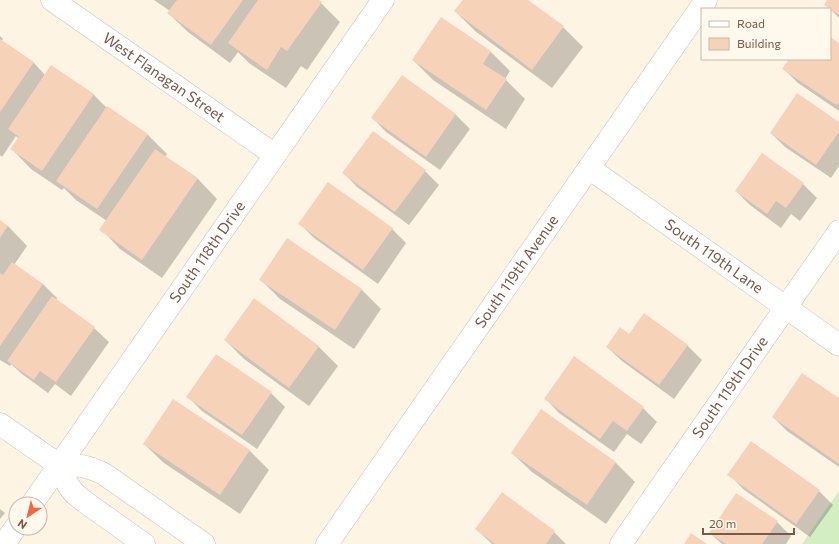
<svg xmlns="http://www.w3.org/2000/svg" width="839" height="544" font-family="Commissioner,sans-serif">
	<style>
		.green { fill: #d3eec1 }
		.shadow { fill: #0003 }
		.building { fill: #f6d2b9 }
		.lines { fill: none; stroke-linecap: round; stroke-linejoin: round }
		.minor-casing { stroke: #d4bdab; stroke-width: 23 }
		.minor { stroke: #fff; stroke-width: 22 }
		.labels { text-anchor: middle; stroke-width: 3.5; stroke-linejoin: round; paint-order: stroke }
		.street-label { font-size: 15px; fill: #7a5947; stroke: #fff8ec }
	</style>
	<rect width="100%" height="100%" fill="#fef4e4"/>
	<!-- green -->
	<path class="green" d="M839,491V544H802Z"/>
	<!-- shadow -->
	<g class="shadow">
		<path d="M154,0H318L340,22L307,70L301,66L286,88L249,63L238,52L230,63L188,32L168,13L170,11Z"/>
		<path d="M464,0H526L563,27L583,47L552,88L475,31L455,11Z"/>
		<path d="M829,0H839V18L830,9Z"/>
		<path d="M441,18L491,52L510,71L505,79L525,99L506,129L433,80L413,60Z"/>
		<path d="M0,36L3,39L1,41L34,63L45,75L51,66L94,95L107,108L148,135L167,154L165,157L198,179L217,199L162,278L120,249L101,229L107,221L76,200L64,188L62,190L31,169L12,149L19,139L16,136L2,157L0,155Z"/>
		<path d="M830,38L839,44V111L798,83L784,69L791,59H830Z"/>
		<path d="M402,77L456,115L470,129L440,170L386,132L372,117Z"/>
		<path d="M839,123V166L831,178L785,147L771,133Z"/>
		<path d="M425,171L439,185L409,225L357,187L343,172Z"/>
		<path d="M328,184L392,229L406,243L378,284L314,238L300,224Z"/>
		<path d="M803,184L817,198L800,221L791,214L781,228L750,205L736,191Z"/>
		<path d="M0,221L8,226L27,246L14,265L43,284L57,298L56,300L94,328L109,342L71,396L55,384L48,393L22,374L11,364L10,366L0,360Z"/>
		<path d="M287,240L362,290L381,309L354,349L280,299L260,279Z"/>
		<path d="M254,300L319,347L338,366L309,406L244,359L225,340Z"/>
		<path d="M644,314L688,346L702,360L674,399L622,361L607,347L629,335Z"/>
		<path d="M271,393L285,407L257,449L202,411L188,397Z"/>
		<path d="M545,398L643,408L657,422L641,444L627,434L614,452L559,413Z"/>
		<path d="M839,399V467L787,431L773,417Z"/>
		<path d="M173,400L250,451L269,470L240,514L164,463L144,444Z"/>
		<path d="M541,411L616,463L635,482L606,524L532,472L512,453Z"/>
		<path d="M729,474L819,491L833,505L810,537L743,489Z"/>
		<path d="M0,509L5,513L0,519Z"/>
		<path d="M777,522L791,536L786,544H722L710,533Z"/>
		<path d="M476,529L554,532L566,544H492Z"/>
	</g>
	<!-- building -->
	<g class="building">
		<path d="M177,0H243L211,45L167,13Z"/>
		<path d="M258,0H319L322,2L287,51L281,47L267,70L228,43Z"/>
		<path d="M463,0H528L564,26L532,70L454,11Z"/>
		<path d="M827,0H839V15L824,5Z"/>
		<path d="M441,17L491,51L483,64L507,79L486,110L412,60Z"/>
		<path d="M830,37L839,43V102L836,105L782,69L789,59H830Z"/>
		<path d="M0,39L34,62L0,112Z"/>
		<path d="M51,65L94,94L42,171L10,149L19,137L8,129Z"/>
		<path d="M402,75L456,114L426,157L371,118Z"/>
		<path d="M797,93L839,122V132L816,165L770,133Z"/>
		<path d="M107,106L148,134L97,209L56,181Z"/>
		<path d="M373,131L426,170L395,212L342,173Z"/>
		<path d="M155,149L198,178L142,260L99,230Z"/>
		<path d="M762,153L804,183L786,208L776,201L767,214L735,191Z"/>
		<path d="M328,182L393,228L363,270L298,224Z"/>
		<path d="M0,220L8,226L0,238Z"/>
		<path d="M287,238L362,289L335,330L259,280Z"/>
		<path d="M12,262L43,284L0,346V273L3,275Z"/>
		<path d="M52,296L95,327L56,382L40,371L34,380L7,361Z"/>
		<path d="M254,298L319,346L289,388L224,340Z"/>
		<path d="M644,313L688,345L659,385L606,347L620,327L629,334Z"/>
		<path d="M216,354L272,392L242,435L186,397Z"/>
		<path d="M574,356L644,407L627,431L613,421L600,439L544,399Z"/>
		<path d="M802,373L839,398V464L772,417Z"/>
		<path d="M173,399L250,450L220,495L143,444Z"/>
		<path d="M541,409L616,462L587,505L511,453Z"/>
		<path d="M751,441L820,490L796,524L727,475Z"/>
		<path d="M502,492L555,531L546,544H495L475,529Z"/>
		<path d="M736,493L778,521L762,544H726L709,533Z"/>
		<path d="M691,533L707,544H684Z"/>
	</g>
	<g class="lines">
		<defs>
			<g id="minor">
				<path id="s1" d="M52,0L275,155"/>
				<path id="s2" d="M589,168L839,345"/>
				<path d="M0,424L59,465L68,485L74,493L85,502L144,544"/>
				<path d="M59,465C77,464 88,466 104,474L204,544"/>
				<path id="s3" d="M32,504L383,0"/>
				<path d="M4,544L16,527"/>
				<path id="s4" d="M327,544L706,0"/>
				<path id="s5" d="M621,544L839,231"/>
			</g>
		</defs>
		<!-- minor casing -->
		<use href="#minor" class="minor-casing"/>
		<!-- minor -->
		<use href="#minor" class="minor"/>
	</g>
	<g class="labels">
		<!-- street labels -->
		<g class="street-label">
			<text dy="5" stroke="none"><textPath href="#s1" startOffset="136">West Flanagan Street</textPath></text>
			<text dy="5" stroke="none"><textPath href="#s3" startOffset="307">South 118th Drive</textPath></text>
			<text dy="5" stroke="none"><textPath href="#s2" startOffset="153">South 119th Lane</textPath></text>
			<text dy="5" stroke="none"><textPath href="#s4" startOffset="332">South 119th Avenue</textPath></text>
			<text dy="5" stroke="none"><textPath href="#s5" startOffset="191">South 119th Drive</textPath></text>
		</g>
	</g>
	<!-- legend -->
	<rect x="701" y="8" width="130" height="52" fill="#fff8ec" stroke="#cab8aa"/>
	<rect x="709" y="21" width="20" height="6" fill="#ffffff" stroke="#cab8aa"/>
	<text x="737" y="28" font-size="12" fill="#7a5947">Road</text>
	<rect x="709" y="38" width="20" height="12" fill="#f6d2b9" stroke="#cab8aa"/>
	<text x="737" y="48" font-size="12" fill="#7a5947">Building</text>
	<!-- north arrow -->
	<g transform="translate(28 516) rotate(215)"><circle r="19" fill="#fff8ec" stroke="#cab8aa"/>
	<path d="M0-3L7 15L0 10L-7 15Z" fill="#f4673e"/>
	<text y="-6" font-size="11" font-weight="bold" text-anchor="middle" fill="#7a5947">N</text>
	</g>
	<!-- scale -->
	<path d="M703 528v6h91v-6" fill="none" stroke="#7a5947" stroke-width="2"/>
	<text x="709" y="528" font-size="12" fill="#7a5947" stroke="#fff8ec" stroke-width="3" paint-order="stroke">20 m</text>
</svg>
